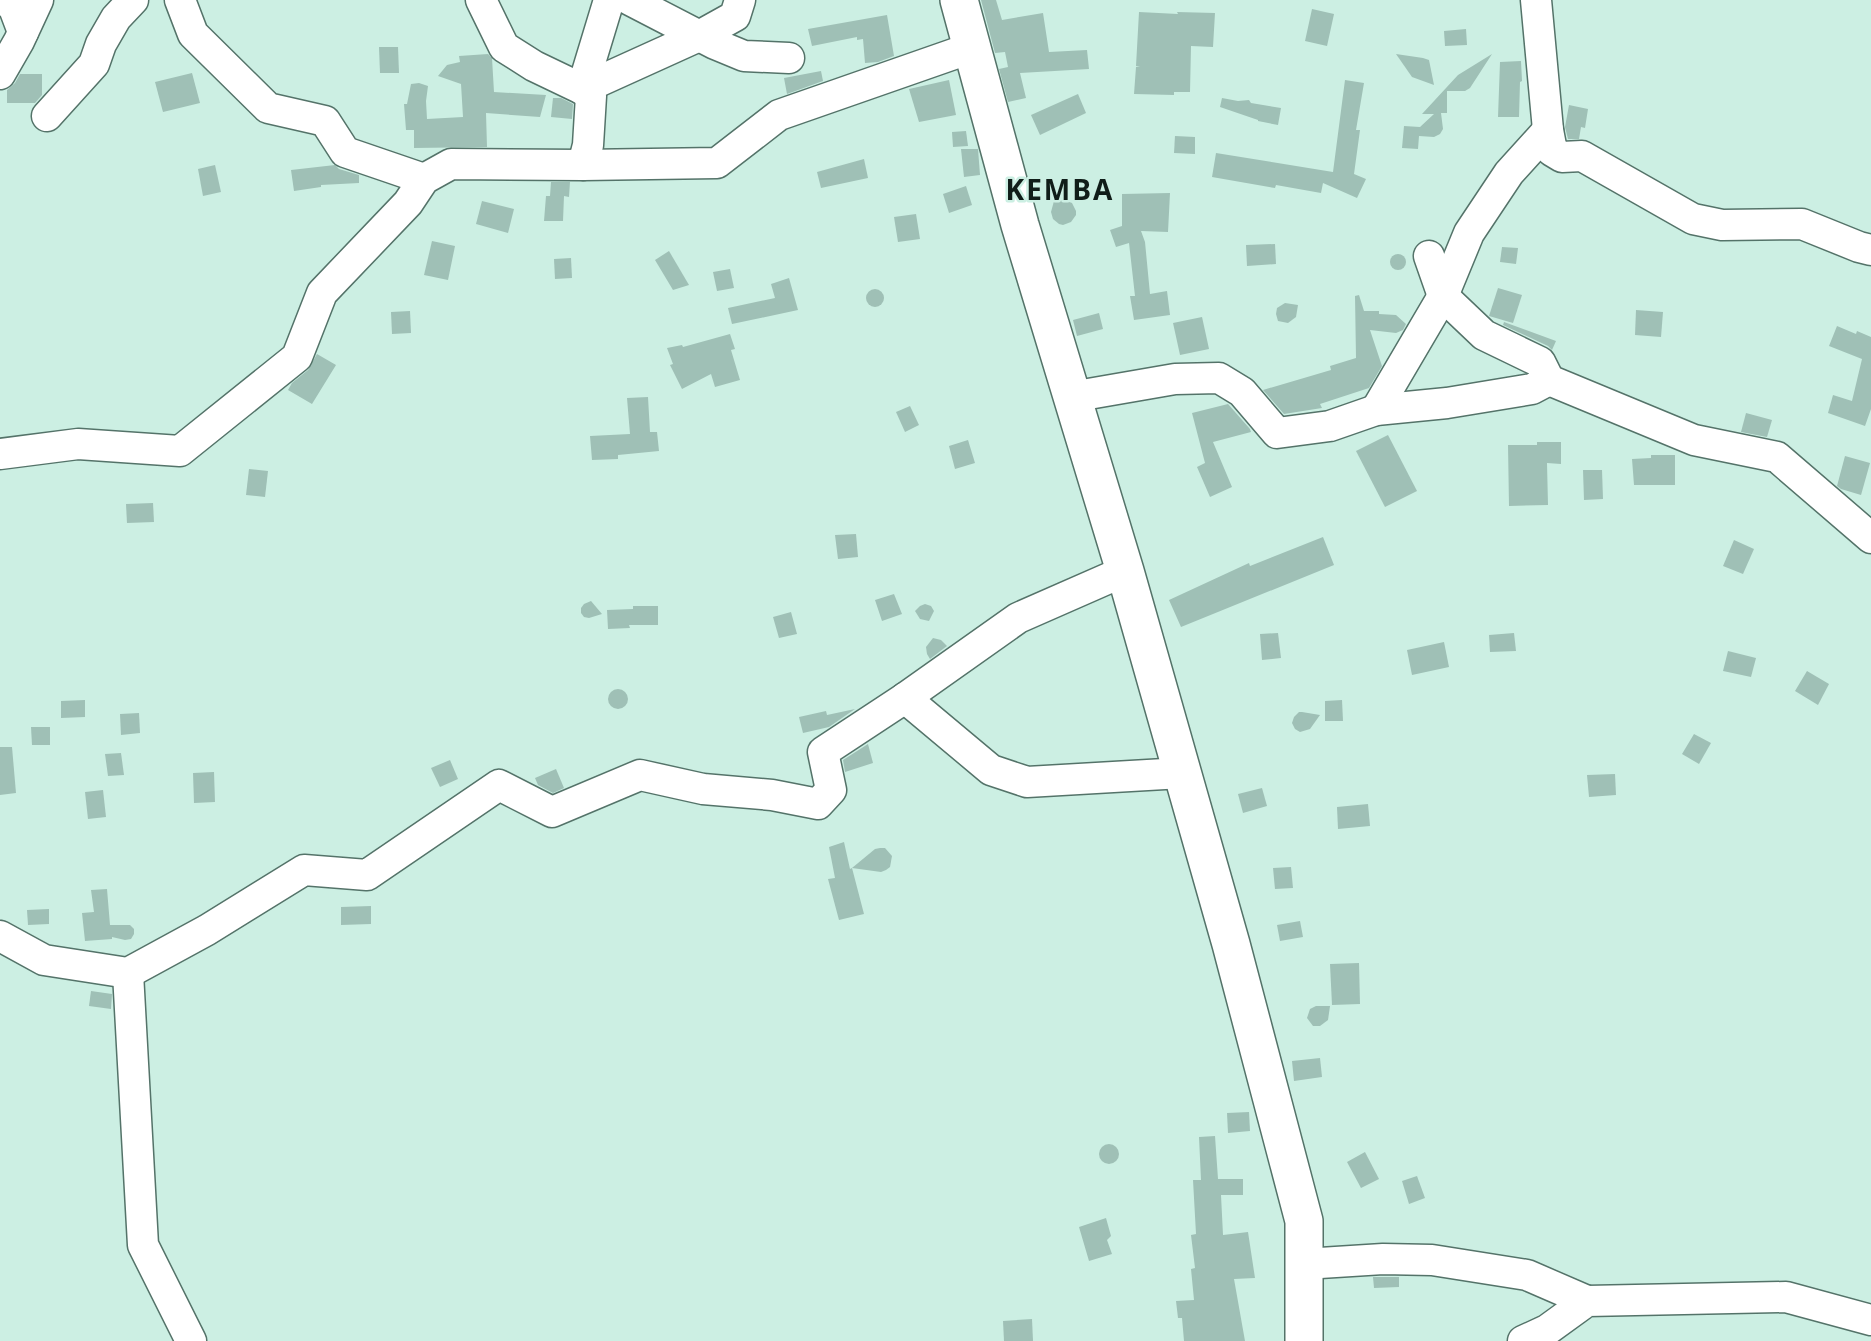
<svg xmlns="http://www.w3.org/2000/svg" width="1871" height="1341" font-family="'Open Sans',sans-serif">
	<style>
		.building { fill: #9fc0b6 }
		.lines { fill: none; stroke-linecap: round; stroke-linejoin: round }
		.minor-casing { stroke: #547369; stroke-width: 33 }
		.major-casing { stroke: #547369; stroke-width: 40 }
		.minor { stroke: #fff; stroke-width: 30 }
		.major { stroke: #fff; stroke-width: 37 }
		.labels { text-anchor: middle; stroke-width: 5; stroke-linejoin: round; paint-order: stroke }
		.district-label { font-size: 28px; font-weight: bold; letter-spacing: 2px; fill: #101d19; stroke: #ccefe3 }
	</style>
	<rect width="100%" height="100%" fill="#ccefe3"/>
	<!-- building -->
	<g class="building">
		<path d="M981,0H996L1002,20L1043,13L1049,52L1087,50L1089,69L1020,73L1026,98L1008,102L999,69L1008,67L1005,52L995,53Z"/>
		<path d="M1312,9L1334,14L1327,46L1305,41Z"/>
		<path d="M1139,12L1178,14L1177,12L1215,13L1213,47L1191,46L1190,92H1174V95L1134,94L1136,67L1140,66H1136Z"/>
		<path d="M887,15L894,56L878,62L865,63L863,39L857,40V37L812,46L808,29Z"/>
		<path d="M1466,29L1467,45L1445,46L1444,31Z"/>
		<path d="M379,47H398L399,73H380Z"/>
		<path d="M488,54L492,58L494,92L546,95L540,117L486,113L487,147L414,148V130H406L404,104H407L411,84L419,83L428,86L426,101L427,119L463,117L461,84L438,76L447,65L460,62L459,56Z"/>
		<path d="M1396,54L1423,58L1429,60L1434,85L1412,77Z"/>
		<path d="M1492,54L1470,88L1465,91H1447V113H1441L1443,129L1440,134L1434,137L1419,136L1418,149L1402,148L1404,126L1420,127L1434,114H1422L1458,75Z"/>
		<path d="M1521,61L1522,81L1520,82L1519,117H1498L1500,62Z"/>
		<path d="M821,71L823,81L787,94L784,78Z"/>
		<path d="M192,73L200,103L163,112L155,82Z"/>
		<path d="M20,74H42V95L35,103H7V90L15,83Z"/>
		<path d="M949,80L956,115L919,122L909,89Z"/>
		<path d="M1345,80L1364,83L1356,130H1360L1354,174L1366,179L1357,198L1323,183L1321,193L1276,185L1275,188L1212,177L1216,153L1333,172Z"/>
		<path d="M1078,94L1086,113L1040,135L1031,115Z"/>
		<path d="M553,98H561L573,104L572,119L551,117Z"/>
		<path d="M1222,98L1238,101L1249,100L1251,103L1281,108L1278,125L1258,121V120L1220,107Z"/>
		<path d="M1569,105L1588,109L1585,128L1581,127L1579,139H1568L1565,127Z"/>
		<path d="M966,131L968,146L953,147L952,132Z"/>
		<path d="M1175,136L1195,137V154L1174,153Z"/>
		<path d="M961,149H978L980,175L964,177Z"/>
		<path d="M864,159L868,178L821,188L817,172Z"/>
		<path d="M215,165L221,192L203,196L198,169Z"/>
		<path d="M335,165L339,169L359,175V183L321,185V187L294,191L291,170Z"/>
		<path d="M551,182H570L569,197L564,196L563,221H544L546,196H550Z"/>
		<path d="M966,186L972,205L949,213L943,194Z"/>
		<path d="M1170,193L1168,232L1141,231L1145,242L1150,294L1167,291L1170,315L1134,320L1130,296H1135L1129,243L1116,247L1110,230L1122,226V194Z"/>
		<path d="M1064,200L1072,203L1076,211V215L1071,222L1063,225L1059,224L1053,219L1051,212L1054,201Z"/>
		<path d="M482,201L514,209L508,233L476,224Z"/>
		<path d="M916,214L920,239L898,242L894,217Z"/>
		<path d="M432,241L455,246L448,280L424,275Z"/>
		<path d="M1275,244L1276,264L1247,266L1246,245Z"/>
		<path d="M1502,247L1518,248L1516,264L1500,262Z"/>
		<path d="M669,251L689,285L673,290L655,260Z"/>
		<circle cx="1398" cy="262" r="8"/>
		<path d="M571,258L572,278L555,279L554,259Z"/>
		<path d="M730,269L734,288L717,291L713,272Z"/>
		<path d="M789,278L798,310L732,324L728,308L775,298L771,284Z"/>
		<path d="M1498,288L1522,295L1513,323L1489,316Z"/>
		<circle cx="875" cy="298" r="9"/>
		<path d="M1359,295L1364,311H1379V314L1396,315L1406,324L1403,330L1396,333L1370,330L1382,366L1369,388L1320,404L1322,408L1284,414L1263,390L1331,370L1330,366L1356,358L1355,296Z"/>
		<path d="M1285,303L1298,305L1296,317L1288,323L1278,321L1276,314L1277,308Z"/>
		<path d="M1636,310L1663,312L1661,337L1635,335Z"/>
		<path d="M410,311L411,333L392,334L391,312Z"/>
		<path d="M1099,313L1103,329L1077,336L1073,320Z"/>
		<path d="M1202,317L1209,349L1180,355L1173,323Z"/>
		<path d="M1504,322L1556,341L1552,350L1548,346L1503,325Z"/>
		<path d="M1837,326L1856,334L1857,331L1871,337V409L1865,426L1828,413L1833,395L1852,401L1862,359L1829,346Z"/>
		<path d="M730,334L735,349L731,350L740,380L715,387L711,374L682,389L670,365L673,364L667,348L682,345L683,347Z"/>
		<path d="M317,354L336,365L312,404L288,390L292,383L308,370Z"/>
		<path d="M648,397L650,432H657L659,451L618,455V459L592,460L590,436L630,434L627,398Z"/>
		<path d="M1228,404L1250,429L1251,432L1213,442L1232,487L1210,497L1197,467L1205,463L1192,413Z"/>
		<path d="M910,406L919,425L905,432L896,412Z"/>
		<path d="M1746,413L1772,420L1767,437L1741,432Z"/>
		<path d="M1388,435L1417,491L1385,507L1356,451Z"/>
		<path d="M968,440L975,463L955,469L949,446Z"/>
		<path d="M1537,442H1561V464L1547,463L1548,505L1509,506L1508,445H1537Z"/>
		<path d="M1651,455H1675V485H1634L1632,459L1651,458Z"/>
		<path d="M1845,456L1870,463L1861,495L1841,489L1837,486Z"/>
		<path d="M249,469L268,471L265,497L246,495Z"/>
		<path d="M1583,470H1602L1603,499L1584,500Z"/>
		<path d="M153,503L154,522L127,523L126,504Z"/>
		<path d="M856,534L858,557L838,559L835,535Z"/>
		<path d="M1323,537L1334,565L1181,627L1169,600L1249,563L1250,566Z"/>
		<path d="M1734,540L1754,549L1743,574L1723,566Z"/>
		<path d="M894,594L902,614L882,621L875,600Z"/>
		<path d="M591,601L602,614L589,618L584,617L581,613V608L584,604Z"/>
		<path d="M925,604L931,606L934,611L929,621L920,619L915,611L920,606Z"/>
		<path d="M633,606H658V625H629L630,628L608,629L607,610L633,609Z"/>
		<path d="M791,612L797,634L779,638L773,617Z"/>
		<path d="M1278,633L1281,658L1262,660L1260,634Z"/>
		<path d="M1514,633L1516,651L1490,652L1489,635Z"/>
		<path d="M933,638L941,640L947,646L930,659L927,654L926,647Z"/>
		<path d="M1444,642L1449,667L1412,675L1407,650Z"/>
		<path d="M1728,651L1756,658L1751,677L1723,671Z"/>
		<path d="M1807,671L1829,684L1818,705L1795,691Z"/>
		<circle cx="618" cy="699" r="10"/>
		<path d="M85,700V717L61,718V701Z"/>
		<path d="M1342,700L1343,721H1325V701Z"/>
		<path d="M855,709L829,727L803,733L799,717L826,711L827,715Z"/>
		<path d="M1299,712H1302L1320,715L1310,729L1300,732L1295,729L1292,723L1294,717Z"/>
		<path d="M139,713L140,733L121,735L120,714Z"/>
		<path d="M31,727H50V745H32Z"/>
		<path d="M1694,734L1711,743L1699,764L1682,754Z"/>
		<path d="M868,744L873,763L845,772L843,760Z"/>
		<path d="M0,747H12L16,793L0,795Z"/>
		<path d="M121,753L124,775L108,776L105,754Z"/>
		<path d="M450,760L458,779L440,787L431,768Z"/>
		<path d="M556,769L564,788L553,793L538,785L535,778Z"/>
		<path d="M214,772L215,802L194,803L193,773Z"/>
		<path d="M1615,774L1616,795L1589,797L1587,775Z"/>
		<path d="M1262,788L1267,806L1243,813L1238,794Z"/>
		<path d="M103,790L106,817L88,819L85,792Z"/>
		<path d="M1368,804L1370,826L1338,829L1337,807Z"/>
		<path d="M844,842L850,869L852,868L864,914L839,920L828,879L835,878L829,847Z"/>
		<path d="M880,848H885L892,856L890,867L886,870L881,872L852,868L875,849Z"/>
		<path d="M1291,867L1293,888L1275,889L1273,868Z"/>
		<path d="M107,889L110,925H130L134,929V934L131,939L125,940L112,937V939L85,941L82,913L94,912L91,890Z"/>
		<path d="M371,906V924L341,925V907Z"/>
		<path d="M49,909V924L28,925L27,910Z"/>
		<path d="M1300,921L1303,937L1280,941L1277,925Z"/>
		<path d="M1359,963L1360,1004L1332,1005L1330,964Z"/>
		<path d="M91,991L112,994L111,1009L89,1006Z"/>
		<path d="M1316,1006H1330L1328,1020L1320,1026H1313L1307,1018L1310,1009Z"/>
		<path d="M1320,1058L1322,1077L1294,1081L1292,1061Z"/>
		<path d="M1249,1112L1250,1131L1228,1133L1227,1113Z"/>
		<path d="M1215,1136L1218,1179H1243V1195H1221L1223,1235L1248,1232L1255,1278L1234,1279L1245,1341H1184L1182,1318H1178L1176,1301L1194,1300L1191,1269L1195,1268L1191,1235L1196,1234L1193,1180H1201L1199,1137Z"/>
		<circle cx="1109" cy="1154" r="10"/>
		<path d="M1365,1152L1379,1179L1361,1188L1347,1162Z"/>
		<path d="M1417,1176L1425,1198L1409,1204L1402,1181Z"/>
		<path d="M1106,1218L1111,1236L1107,1240L1112,1254L1089,1261L1079,1227Z"/>
		<path d="M1373,1277H1399V1287L1374,1288Z"/>
		<path d="M1032,1319L1033,1341H1004L1003,1321Z"/>
	</g>
	<g class="lines">
		<defs>
			<g id="minor">
				<path d="M6,0L14,8L23,32"/>
				<path d="M180,0L193,34L268,108L325,121L345,152L424,179"/>
				<path d="M481,0L504,47L534,66L582,89L699,36L735,16L740,0"/>
				<path d="M630,0L715,44L744,56L789,58"/>
				<path d="M1536,0L1548,130L1552,151L1562,157L1582,156L1693,219L1722,225L1802,224L1859,247L1871,250"/>
				<path d="M0,74L19,41L38,0"/>
				<path d="M47,116L94,64L101,44L116,18L133,0"/>
				<path d="M583,165L717,163L779,115L971,48"/>
				<path d="M1429,256L1443,296L1484,335L1540,362L1549,380L1694,440L1777,457L1871,538"/>
				<path d="M1071,397L1175,379L1219,378L1242,392L1277,433L1330,426L1376,410L1447,403L1532,389L1549,380"/>
				<path d="M1376,410L1443,296L1469,233L1509,173L1548,130"/>
				<path d="M0,454L78,444L180,451L297,357L322,293L408,203L424,179L451,164L583,165L588,145L591,96L582,89L609,0"/>
				<path d="M905,698L991,770L1027,782L1182,773"/>
				<path d="M0,936L44,960L128,973L207,930L304,870L367,875L499,785L552,812L640,775L703,789L772,795L818,804L831,790L823,752L905,698L1018,618L1125,571"/>
				<path d="M128,973L143,1245L191,1341"/>
				<path d="M1304,1264L1383,1259L1432,1260L1527,1275L1587,1301"/>
				<path d="M1523,1341L1547,1330L1587,1301L1786,1297L1871,1320"/>
			</g>
			<path id="major" d="M959,0L1020,225L1125,571L1231,944L1304,1221V1341"/>
		</defs>
		<!-- minor casing -->
		<use href="#minor" class="minor-casing"/>
		<!-- major casing -->
		<use href="#major" class="major-casing"/>
		<!-- minor -->
		<use href="#minor" class="minor"/>
		<!-- major -->
		<use href="#major" class="major"/>
	</g>
	<g class="labels">
		<!-- district labels -->
		<g class="district-label">
			<text x="1060" y="200">KEMBA</text>
		</g>
	</g>
</svg>
